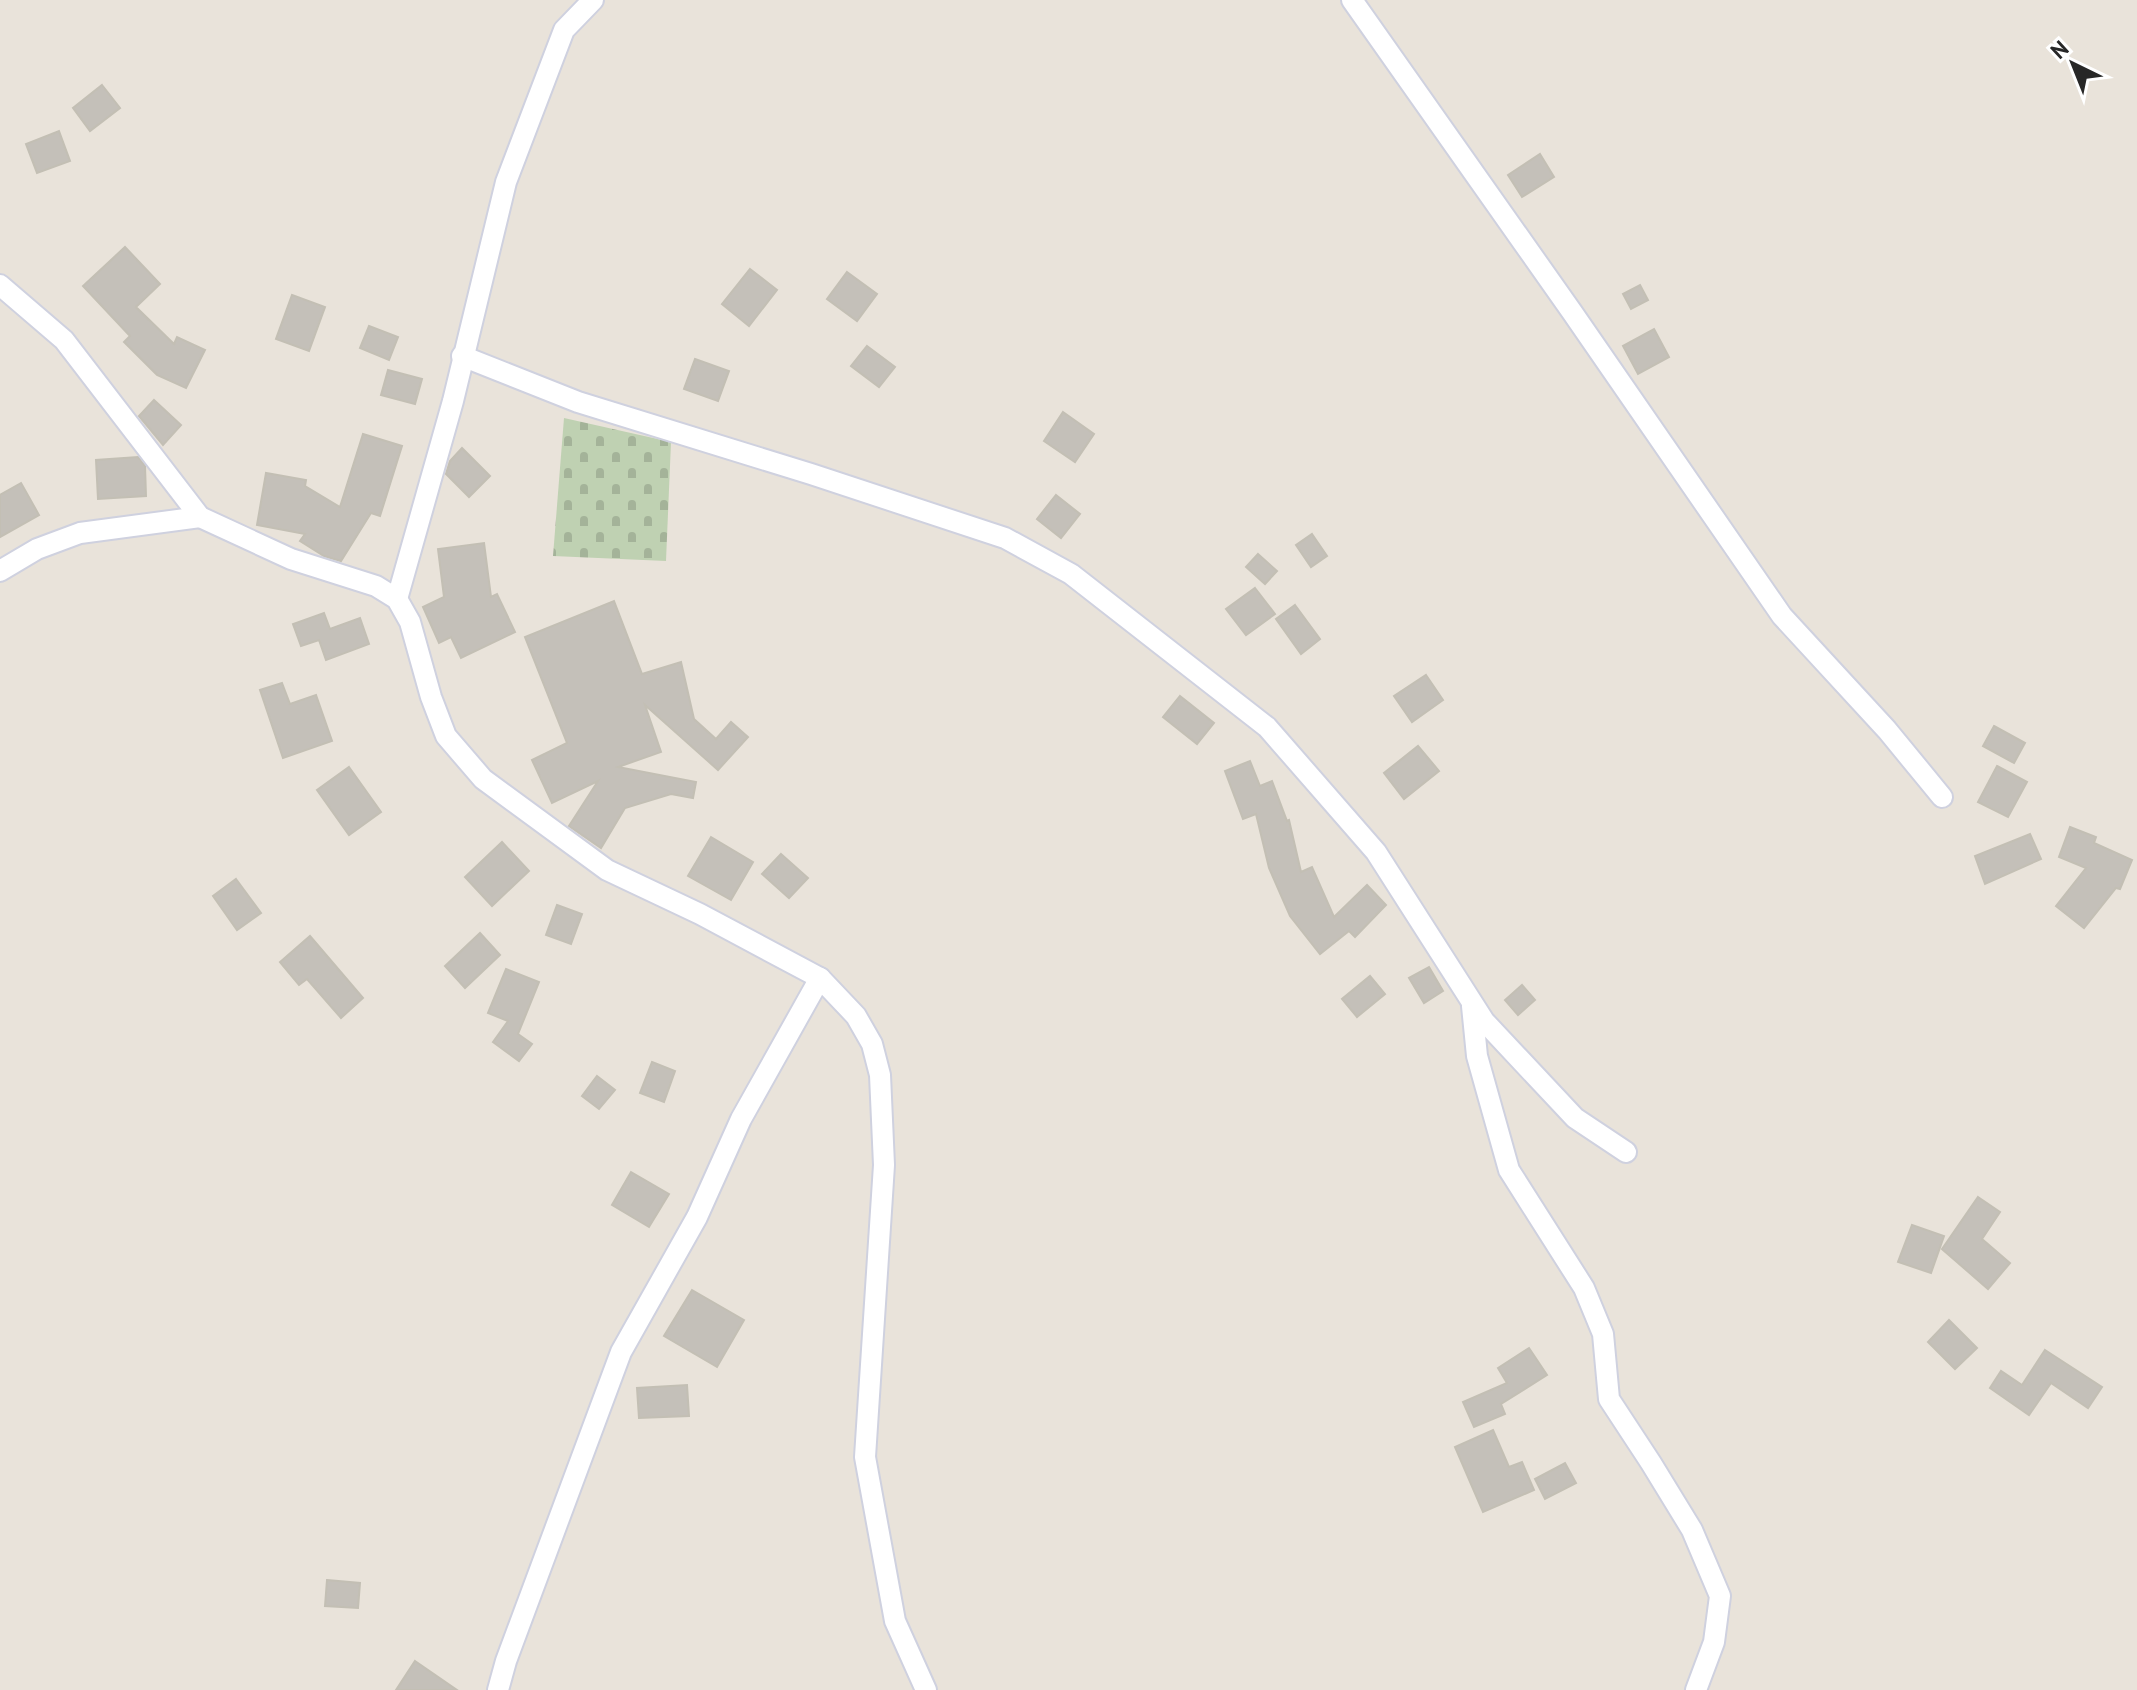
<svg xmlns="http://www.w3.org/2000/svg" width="2137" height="1690" font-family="'PT Sans',sans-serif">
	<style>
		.cemetery { fill: url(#cemetery-stones) }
		.building { fill: #c4c0b9; stroke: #c3bfb4; stroke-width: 2 }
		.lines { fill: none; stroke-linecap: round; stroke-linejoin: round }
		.minor-casing { stroke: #cfd1df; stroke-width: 24 }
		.minor { stroke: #fff; stroke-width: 20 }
	</style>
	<defs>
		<pattern id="cemetery-stones" width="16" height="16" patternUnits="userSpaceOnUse" patternTransform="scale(2)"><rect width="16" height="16" fill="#bfd1b2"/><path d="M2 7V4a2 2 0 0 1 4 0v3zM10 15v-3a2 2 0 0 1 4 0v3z" fill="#a4b399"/></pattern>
	</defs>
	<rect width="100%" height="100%" fill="#e9e3da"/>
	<!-- cemetery -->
	<path class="cemetery" d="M564,418L671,442L666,561L553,556Z"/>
	<!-- building -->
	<g class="building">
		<path d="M102,85L120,108L90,131L73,108Z"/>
		<path d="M59,131L70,161L37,173L26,144Z"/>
		<path d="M1540,154L1554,177L1522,197L1508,175Z"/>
		<path d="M125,247L160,284L136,307L174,344L177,337L205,350L186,388L157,375L124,342L130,336L83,286Z"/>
		<path d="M750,269L777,290L749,326L722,304Z"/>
		<path d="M847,272L877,294L857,321L827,299Z"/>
		<path d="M1640,285L1648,300L1631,309L1623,294Z"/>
		<path d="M292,295L325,307L309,351L276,339Z"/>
		<path d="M369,326L398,337L389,360L360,348Z"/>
		<path d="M1654,329L1669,357L1638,374L1623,346Z"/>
		<path d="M867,346L895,367L879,387L851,366Z"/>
		<path d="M695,359L729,371L718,401L684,389Z"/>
		<path d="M388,370L422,379L415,404L381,395Z"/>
		<path d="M154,400L181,425L163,445L139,416Z"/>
		<path d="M1063,412L1094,434L1075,462L1044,441Z"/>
		<path d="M363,434L402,446L380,516L371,513L341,561L324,556L300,541L305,534L257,525L266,473L306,480L305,486L340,507Z"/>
		<path d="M462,448L490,476L469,497L446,474L450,461Z"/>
		<path d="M138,457L145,466L146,496L98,499L96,460Z"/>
		<path d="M21,483L39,515L0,537V495Z"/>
		<path d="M1056,495L1080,514L1061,538L1037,519Z"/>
		<path d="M1312,534L1327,556L1311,567L1296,545Z"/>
		<path d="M484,543L491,597L497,594L515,632L461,658L451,637L439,643L423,607L444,597L438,549Z"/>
		<path d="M1258,554L1277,571L1265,584L1246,567Z"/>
		<path d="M1255,588L1275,614L1246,635L1226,609Z"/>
		<path d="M614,601L642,674L681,662L694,719L716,739L731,722L748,737L718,770L645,705L661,752L618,767L696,782L693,798L671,794L625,808L601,848L569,826L598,781L552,803L532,760L567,743L525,637Z"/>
		<path d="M1295,605L1320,639L1301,654L1276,619Z"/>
		<path d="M324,613L330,629L360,618L369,644L326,660L319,640L301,646L293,624Z"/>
		<path d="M1426,675L1443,700L1412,722L1394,696Z"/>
		<path d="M282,683L290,704L316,695L332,741L283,758L260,690Z"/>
		<path d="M1180,696L1214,723L1197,744L1163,717Z"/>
		<path d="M1994,726L2025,743L2014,763L1983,746Z"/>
		<path d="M1418,746L1439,771L1404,799L1384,773Z"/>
		<path d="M1250,761L1260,786L1272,781L1287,821L1289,820L1301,872L1312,867L1334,917L1367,885L1386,905L1355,937L1349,931L1320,954L1290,916L1269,868L1256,814L1243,819L1225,771Z"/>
		<path d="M1997,766L2027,782L2008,817L1978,802Z"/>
		<path d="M349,767L381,812L349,835L317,790Z"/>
		<path d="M2070,827L2096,837L2094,843L2132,860L2120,889L2116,888L2084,928L2056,906L2086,868L2059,857Z"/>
		<path d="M2030,834L2041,859L1985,884L1975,856Z"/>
		<path d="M711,837L753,862L731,900L688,876Z"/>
		<path d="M502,842L529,871L492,906L465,877Z"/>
		<path d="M781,854L808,878L789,898L762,874Z"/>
		<path d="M236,879L261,913L237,930L213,896Z"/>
		<path d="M557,905L582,914L571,944L546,935Z"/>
		<path d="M480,933L500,955L465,988L445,966Z"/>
		<path d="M310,936L363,998L341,1018L307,979L299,985L280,962Z"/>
		<path d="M1429,967L1443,991L1424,1003L1409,978Z"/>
		<path d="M506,969L539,982L518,1034L532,1044L519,1061L493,1042L508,1021L488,1013Z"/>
		<path d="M1370,976L1385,994L1357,1017L1342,999Z"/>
		<path d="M1522,985L1535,1000L1518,1015L1505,1000Z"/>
		<path d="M652,1062L675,1071L664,1102L640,1093Z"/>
		<path d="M597,1076L615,1090L599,1109L582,1096Z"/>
		<path d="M631,1172L669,1194L649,1227L612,1205Z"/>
		<path d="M1978,1197L2000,1212L1982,1239L2010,1263L1988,1289L1942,1249Z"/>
		<path d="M1912,1225L1944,1236L1931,1273L1898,1262Z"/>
		<path d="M692,1290L744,1320L717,1367L664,1336Z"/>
		<path d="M1949,1320L1977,1348L1955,1369L1928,1342Z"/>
		<path d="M1529,1348L1547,1375L1501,1404L1505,1414L1474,1427L1463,1402L1507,1383L1498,1368Z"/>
		<path d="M2045,1350L2102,1387L2088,1408L2051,1383L2029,1415L1990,1388L2001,1371L2022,1385Z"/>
		<path d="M687,1385L689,1416L639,1418L637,1388Z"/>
		<path d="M1493,1430L1509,1467L1522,1462L1534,1490L1483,1512L1455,1447Z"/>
		<path d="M1565,1463L1576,1483L1545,1499L1535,1479Z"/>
		<path d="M327,1580L360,1583L358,1608L325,1606Z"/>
		<path d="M415,1661L457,1690H396Z"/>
	</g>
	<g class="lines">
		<defs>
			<g id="minor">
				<path d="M1352,0L1572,312L1782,616L1887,730L1942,797"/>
				<path d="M0,285L64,340L200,517L291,559L376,586L397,599L410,622L431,697L446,736L483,779L607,870L700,914L820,978L856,1016L872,1044L880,1075L884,1165L865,1457L895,1621L926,1690"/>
				<path d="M462,356L578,402L811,474L1005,538L1071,574L1267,727L1376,852L1484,1021L1575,1118L1626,1152"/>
				<path d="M0,571L37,549L80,533L200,517"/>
				<path d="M397,599L453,401L506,182L564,30L593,0"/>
				<path d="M1472,1006L1477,1056L1509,1170L1584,1288L1603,1334L1609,1399L1651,1463L1692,1530L1720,1596L1714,1642L1696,1690"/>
				<path d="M498,1690L506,1661L621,1352L697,1217L741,1119L820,978"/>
			</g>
		</defs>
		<!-- minor casing -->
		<use href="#minor" class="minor-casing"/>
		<!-- minor -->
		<use href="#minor" class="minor"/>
	</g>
	<!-- north arrow -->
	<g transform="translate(2073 64) rotate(317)" stroke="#ffffff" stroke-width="6" paint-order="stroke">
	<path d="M0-6L14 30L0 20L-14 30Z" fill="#272727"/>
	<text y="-12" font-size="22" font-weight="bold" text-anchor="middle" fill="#272727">N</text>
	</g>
</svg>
